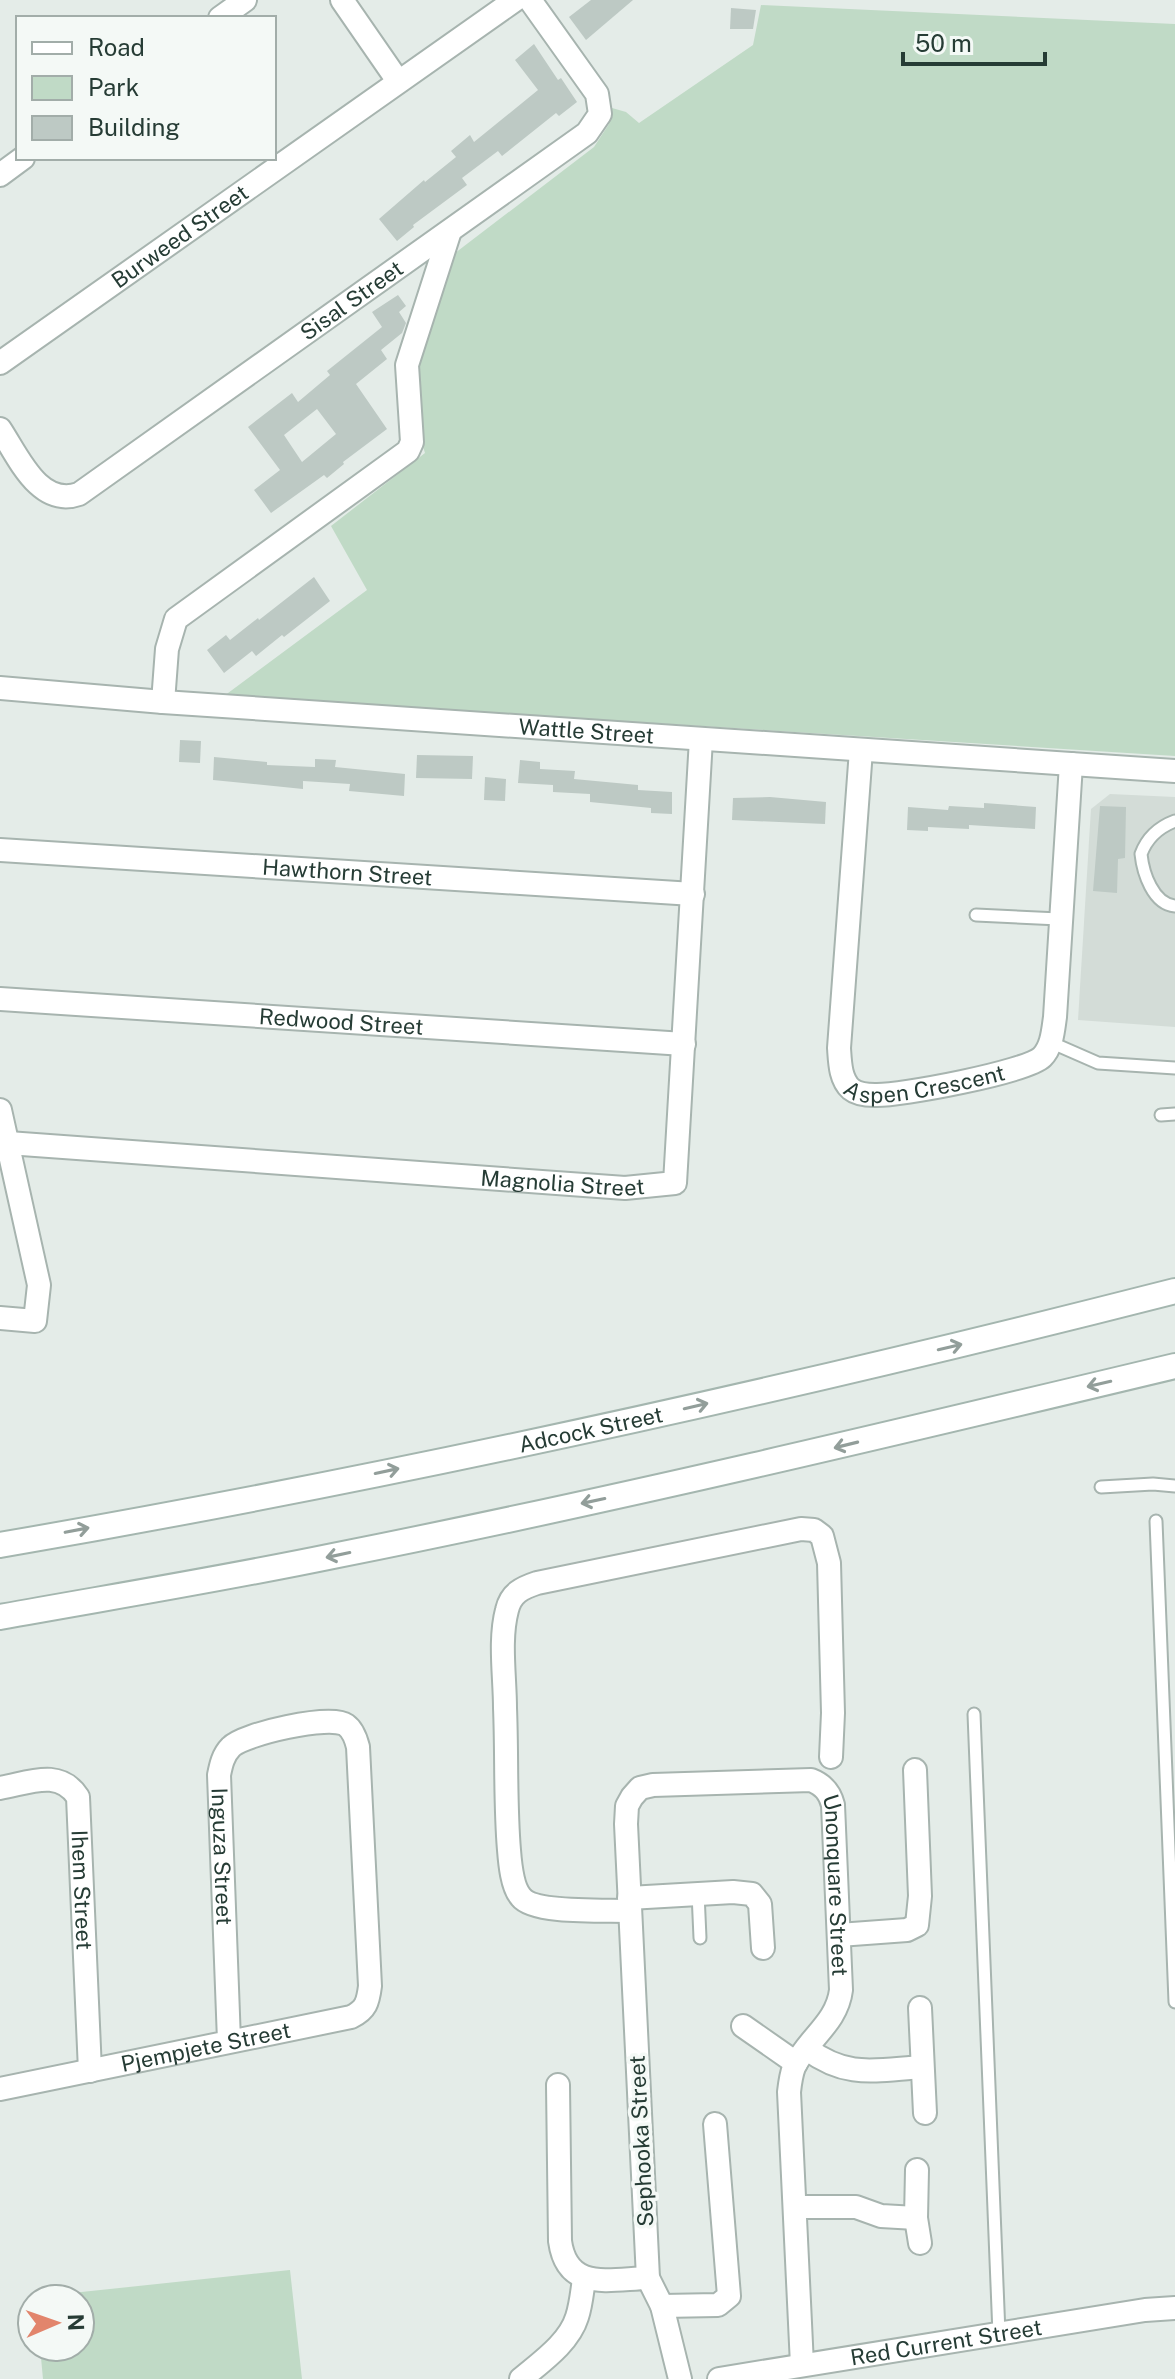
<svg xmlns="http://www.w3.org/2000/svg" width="1175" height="2379" font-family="'Public Sans',sans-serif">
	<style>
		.built { fill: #d3dcd7 }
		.green { fill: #c0dac6 }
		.building { fill: #bdc9c4; fill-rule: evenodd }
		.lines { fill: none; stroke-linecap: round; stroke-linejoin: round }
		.service-casing { stroke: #a7b4af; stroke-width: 15 }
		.minor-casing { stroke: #a7b4af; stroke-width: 26 }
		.secondary-casing { stroke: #a4b6af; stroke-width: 28 }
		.service { stroke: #fff; stroke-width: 11 }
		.minor { stroke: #fff; stroke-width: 22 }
		.secondary { stroke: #fff; stroke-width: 24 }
		.oneway { stroke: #929e9a }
		.labels { text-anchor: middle; stroke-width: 7; stroke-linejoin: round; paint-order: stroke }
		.street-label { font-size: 22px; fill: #263c35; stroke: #f4f9f6 }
	</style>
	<rect width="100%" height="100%" fill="#e4ece8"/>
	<!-- built -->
	<path class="built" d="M1110,794L1175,797V1027L1078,1020L1091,809Z"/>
	<!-- green -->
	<g class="green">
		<path d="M761,5L1175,24V756L224,696L367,590L331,526L425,453L417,428L413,358L442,263L594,147L609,124L612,108L626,112L639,123L753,45Z"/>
		<path d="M290,2270L302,2379H43L40,2347H80V2299L34,2297Z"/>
	</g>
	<!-- building -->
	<g class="building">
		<path d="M591,0H633L586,40L569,17Z"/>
		<path d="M731,8L756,10L753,29H730Z"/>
		<path d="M534,44L558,80L561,78L577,102L559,116L556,113L502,156L498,151L462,178L467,185L413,225L414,227L397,241L379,219L424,180L425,182L456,157L451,151L470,135L474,142L538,90L515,60Z"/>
		<path d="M398,295L406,306L399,312L406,323L402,333L381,350L387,359L356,384L387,429L343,462L344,464L327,478L324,475L271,513L254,490L280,470L248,427L292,393L298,402L330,375L327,371L382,327L372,312ZM317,409L336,434L302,462L284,435Z"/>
		<path d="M314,577L330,601L284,637L282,635L256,656L252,651L224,673L207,650L226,635L230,640L258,618L259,620Z"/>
		<path d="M180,740L201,741L200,763L179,762Z"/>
		<path d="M417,755L473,756L472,779L416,778Z"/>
		<path d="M214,757L267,762V765L315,767V759L336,760L335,767L405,774L404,796L349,791L350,784L303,781V789L213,780Z"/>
		<path d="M520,760L540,762V769L575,771L574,779L638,785V790L672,792V814L651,813V808L590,802V794L553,792V785L518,783Z"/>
		<path d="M485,777L506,779L505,801L484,800Z"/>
		<path d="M770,797L826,802L825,824L732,820L733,798Z"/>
		<path d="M984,803L1036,807L1035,829L969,825V829L928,827V831L907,830L908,807L948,810L949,806L984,808Z"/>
		<path d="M1100,806L1126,807L1125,858L1118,859L1117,893L1093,891Z"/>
	</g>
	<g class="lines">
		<defs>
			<g id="service">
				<path d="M1175,821C1159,827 1147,838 1141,854C1143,873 1153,904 1175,906"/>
				<path d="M976,915L1059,919"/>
				<path d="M1050,1042L1098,1063L1175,1068"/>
				<path d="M1161,1115L1175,1114"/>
				<path d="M1101,1487L1153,1484L1175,1486"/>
				<path d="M1156,1521L1175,2002"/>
				<path d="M974,1714L999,2334"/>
				<path d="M698,1893L700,1938"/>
			</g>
			<g id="minor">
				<path d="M342,0L398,81"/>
				<path d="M220,18L245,0"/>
				<path d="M0,175L23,158"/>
				<path id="s1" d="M0,363L515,0"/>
				<path id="s2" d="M0,429C18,456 39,508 79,494L587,133L600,114L597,94L530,0"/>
				<path id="s3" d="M0,688L163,702L1175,771"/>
				<path d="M163,702L167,649L176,619L408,451L412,442L407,365L450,231"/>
				<path id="s4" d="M861,750L839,1048C840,1062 840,1079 851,1089C857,1094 867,1095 875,1095C899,1096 1027,1072 1042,1057C1052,1047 1053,1031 1055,1017L1071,764"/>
				<path id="s5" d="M0,850L693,894"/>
				<path id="s6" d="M0,999L684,1044"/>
				<path d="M0,1110L39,1285L35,1321L0,1318"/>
				<path id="s7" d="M8,1143L625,1188L675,1183L701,739"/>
				<path id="s8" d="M0,1788C29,1783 59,1768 78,1797L90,2071"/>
				<path d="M629,1898L733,1892L752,1894L760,1904L763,1948"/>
				<path d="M629,1911C606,1910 534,1914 521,1897C512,1887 510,1863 509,1850C505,1803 507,1755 505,1708C505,1677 499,1640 507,1610C511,1593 522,1588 537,1583L801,1529L814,1530L822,1536L829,1563L833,1713L831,1757"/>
				<path d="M839,1935L907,1930L917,1925L920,1896L915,1770"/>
				<path d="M920,2008L925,2113"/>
				<path d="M743,2026L796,2063"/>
				<path d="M807,2049C848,2079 875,2070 922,2067"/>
				<path d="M558,2085L560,2241C567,2292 609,2279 648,2278"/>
				<path id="s9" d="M0,2089L351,2017C366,2010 368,2002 370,1986L358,1747C356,1739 353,1730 346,1725C331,1714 243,1734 231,1747C223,1755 221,1765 219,1775L229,2041"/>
				<path d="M917,2170L916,2218L920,2243"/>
				<path d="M796,2207H856L881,2216L916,2218"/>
				<path d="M662,2306L718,2305L729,2296L715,2124"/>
				<path d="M521,2379C541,2362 569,2343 577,2317C581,2305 582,2292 584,2279"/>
				<path id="s10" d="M680,2379L662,2306L648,2278L626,1824L627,1806L632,1797L640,1788L653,1785L811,1780C824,1785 830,1793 833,1805L841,1990C837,2023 808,2038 794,2067C791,2075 790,2083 789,2092L802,2365"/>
				<path id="s11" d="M719,2379L1145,2310L1175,2308"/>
			</g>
			<g id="secondary">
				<path id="s12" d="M0,1545C395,1477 787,1390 1175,1291"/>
				<path d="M0,1617C111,1597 222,1579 333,1556C615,1500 895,1433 1175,1366"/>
			</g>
		</defs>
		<!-- service casing -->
		<use href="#service" class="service-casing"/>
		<!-- minor casing -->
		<use href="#minor" class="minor-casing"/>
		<!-- secondary casing -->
		<use href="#secondary" class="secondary-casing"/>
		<!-- service -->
		<use href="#service" class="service"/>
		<!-- minor -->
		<use href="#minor" class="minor"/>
		<!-- secondary -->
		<use href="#secondary" class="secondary"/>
	</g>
	<!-- one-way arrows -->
	<defs><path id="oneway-shaft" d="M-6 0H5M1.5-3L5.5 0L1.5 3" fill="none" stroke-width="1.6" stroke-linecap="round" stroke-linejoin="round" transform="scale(2)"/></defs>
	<g class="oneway">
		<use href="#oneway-shaft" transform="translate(950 1347) rotate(-13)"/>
		<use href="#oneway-shaft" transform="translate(1099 1384) rotate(167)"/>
		<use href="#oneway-shaft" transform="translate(696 1406) rotate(-13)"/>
		<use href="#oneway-shaft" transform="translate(846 1445) rotate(166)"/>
		<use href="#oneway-shaft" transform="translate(387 1471) rotate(-12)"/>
		<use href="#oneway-shaft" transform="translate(593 1501) rotate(168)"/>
		<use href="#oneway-shaft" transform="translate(77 1530) rotate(-11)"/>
		<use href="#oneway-shaft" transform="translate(338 1555) rotate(168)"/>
	</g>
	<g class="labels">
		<!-- street labels -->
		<g class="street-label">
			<text dy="8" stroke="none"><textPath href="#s1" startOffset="220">Burweed Street</textPath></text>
			<text dy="8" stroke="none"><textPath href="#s2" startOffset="446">Sisal Street</textPath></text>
			<text dy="8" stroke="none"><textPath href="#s3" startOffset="588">Wattle Street</textPath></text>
			<text dy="8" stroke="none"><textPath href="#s5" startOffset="348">Hawthorn Street</textPath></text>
			<text dy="8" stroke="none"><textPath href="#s6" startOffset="342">Redwood Street</textPath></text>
			<text dy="8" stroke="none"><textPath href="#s4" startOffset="418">Aspen Crescent</textPath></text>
			<text dy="8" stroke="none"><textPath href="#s7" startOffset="556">Magnolia Street</textPath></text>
			<text dy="8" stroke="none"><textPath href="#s12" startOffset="602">Adcock Street</textPath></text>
			<text dy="8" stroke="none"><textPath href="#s9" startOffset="894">Inguza Street</textPath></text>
			<text dy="8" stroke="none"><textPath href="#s10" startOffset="888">Unonquare Street</textPath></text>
			<text dy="8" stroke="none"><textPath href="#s8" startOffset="178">Ihem Street</textPath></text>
			<text dy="8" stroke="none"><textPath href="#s9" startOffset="210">Pjempjete Street</textPath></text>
			<text transform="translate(641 2141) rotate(-93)" y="8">Sephooka Street</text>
			<text dy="8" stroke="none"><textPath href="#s11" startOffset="230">Red Current Street</textPath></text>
		</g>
	</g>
	<!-- legend -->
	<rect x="16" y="16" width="260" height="144" fill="#f4f9f6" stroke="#a2ada9" stroke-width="2"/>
	<rect x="32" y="42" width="40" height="12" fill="#ffffff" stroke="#a2ada9" stroke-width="2"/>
	<text x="88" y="56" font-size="24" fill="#263c35">Road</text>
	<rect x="32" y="76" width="40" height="24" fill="#c0dac6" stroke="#a2ada9" stroke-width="2"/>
	<text x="88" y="96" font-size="24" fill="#263c35">Park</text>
	<rect x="32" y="116" width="40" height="24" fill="#bdc9c4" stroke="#a2ada9" stroke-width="2"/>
	<text x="88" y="136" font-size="24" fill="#263c35">Building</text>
	<!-- north arrow -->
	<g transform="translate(56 2323) rotate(88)"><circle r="38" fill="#f4f9f6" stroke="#a2ada9" stroke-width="2"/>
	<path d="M0-6L14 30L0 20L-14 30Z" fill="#e2856c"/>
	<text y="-12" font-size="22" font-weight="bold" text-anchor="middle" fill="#263c35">N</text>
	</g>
	<!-- scale -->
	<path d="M903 52v12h142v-12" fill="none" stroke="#263c35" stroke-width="4"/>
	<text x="915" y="52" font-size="24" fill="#263c35" stroke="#f4f9f6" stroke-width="6" paint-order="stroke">50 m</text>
</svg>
